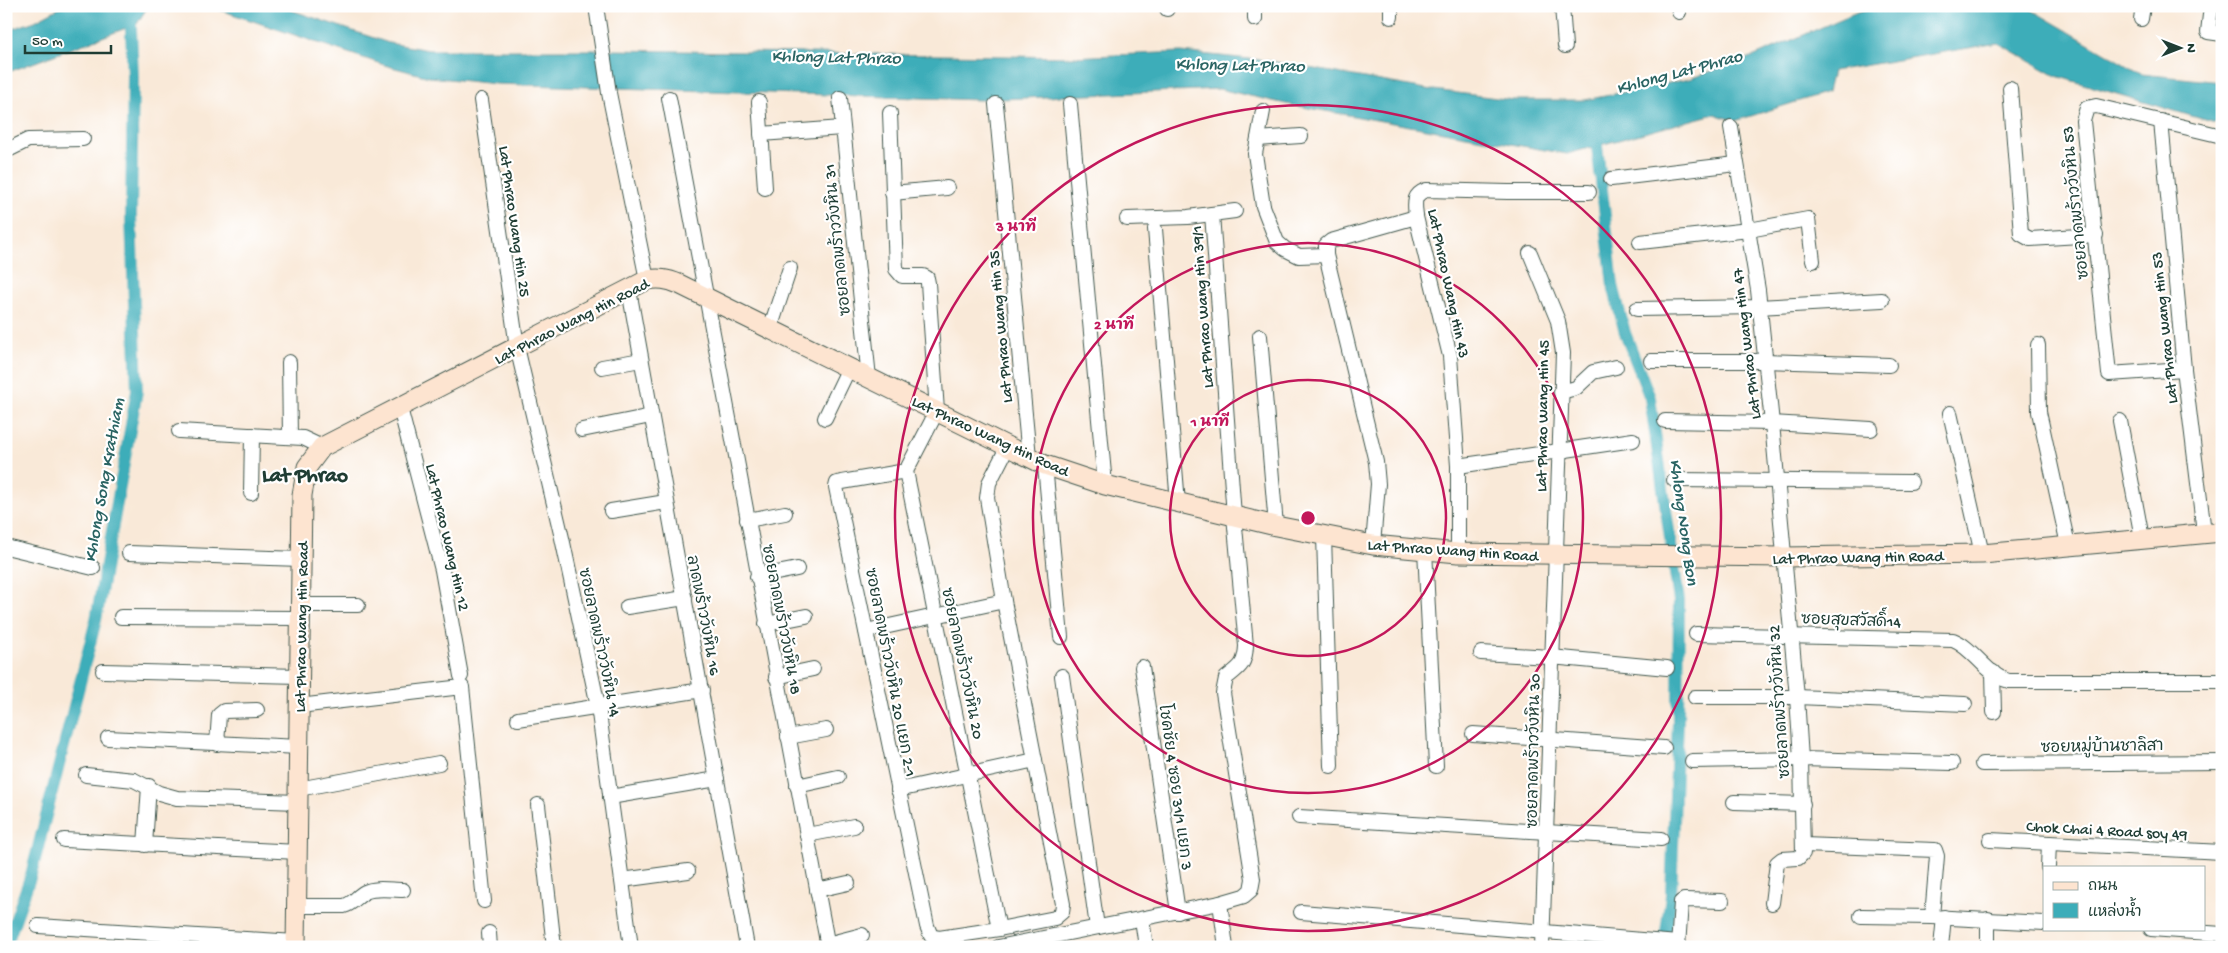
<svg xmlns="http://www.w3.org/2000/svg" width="2228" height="953" font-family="'Gochi Hand','Playpen Sans Thai',sans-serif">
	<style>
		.water { fill: #3dadb9; stroke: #2e7576 }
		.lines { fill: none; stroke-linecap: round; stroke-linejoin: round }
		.canal { stroke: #3dadb9; stroke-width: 12 }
		.minor-casing { stroke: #40574d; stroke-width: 16 }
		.secondary-casing { stroke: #40574d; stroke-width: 21 }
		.minor { stroke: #fff; stroke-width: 14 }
		.secondary { stroke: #fde4d0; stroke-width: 19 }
		.ring { fill: none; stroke: #c2185b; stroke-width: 2.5 }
		.labels { text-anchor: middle; stroke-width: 4.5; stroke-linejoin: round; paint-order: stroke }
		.street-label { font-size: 16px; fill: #1f3d34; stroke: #fff }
		.water-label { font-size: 18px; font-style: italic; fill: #2a6463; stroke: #fff }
		.district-label { font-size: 21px; font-weight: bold; fill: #1f3d34; stroke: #fff }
		.centre { fill: #c2185b; stroke: #fff; stroke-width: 2.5 }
		.ring-label { font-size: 15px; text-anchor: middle; font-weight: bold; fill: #c2185b; stroke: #fff; stroke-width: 4.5; stroke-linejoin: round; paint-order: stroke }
	</style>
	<rect width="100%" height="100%" fill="#fff"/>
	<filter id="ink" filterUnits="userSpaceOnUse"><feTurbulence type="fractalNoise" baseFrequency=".02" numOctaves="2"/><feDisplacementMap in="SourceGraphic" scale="10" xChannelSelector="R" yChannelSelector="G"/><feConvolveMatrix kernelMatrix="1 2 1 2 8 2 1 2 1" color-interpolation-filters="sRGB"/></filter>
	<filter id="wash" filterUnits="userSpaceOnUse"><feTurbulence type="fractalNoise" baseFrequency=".0096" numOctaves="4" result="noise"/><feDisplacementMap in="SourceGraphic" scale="20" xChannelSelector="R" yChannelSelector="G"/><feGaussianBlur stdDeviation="1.12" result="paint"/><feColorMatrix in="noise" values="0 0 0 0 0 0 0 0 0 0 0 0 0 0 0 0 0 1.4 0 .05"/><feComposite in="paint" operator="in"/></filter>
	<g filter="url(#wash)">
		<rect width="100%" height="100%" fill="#f9e9d8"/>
		<!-- water -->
		<g class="water">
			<path d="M63,6H148L137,24L6,73V31L35,21Z"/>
			<path d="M208,6H279L389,43L429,50H612L1071,57L1181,52L1270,61L1426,89L1513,100H1585L1689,79L1757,55L1857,12L1880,6H2025L2141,74L2222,82V125L2056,76L1998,43L1833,71L1828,92L1735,121L1714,114L1567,154L1286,104L1219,89L980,100L496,84L429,77L384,65Z"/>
		</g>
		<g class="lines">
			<!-- canal -->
			<g class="canal">
				<path d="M1595,129L1613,285L1625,333L1650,398L1679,601L1678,722L1671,895L1664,947"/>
				<path d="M6,946L31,875L96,620L137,391L131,215L133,77L130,6"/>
			</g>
		</g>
	</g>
	<g filter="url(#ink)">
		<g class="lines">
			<defs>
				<g id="minor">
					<path d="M596,6L609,93L647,280"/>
					<path d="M1391,6V17"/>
					<path d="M1562,6L1565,46"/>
					<path d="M1678,6L1679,12"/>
					<path d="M2211,6L2208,32L2222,34"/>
					<path d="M1167,9V6"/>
					<path d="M1255,19V6"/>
					<path d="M2141,19L2143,6"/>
					<path d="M2010,88L2021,234L2030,239L2096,235"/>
					<path d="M669,98L828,947"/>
					<path d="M840,98L869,378"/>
					<path d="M481,100L517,347L562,538L598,706L631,947"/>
					<path d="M759,102L765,188"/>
					<path d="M996,104L1029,457"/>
					<path d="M1070,104L1105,485"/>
					<path d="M1263,111L1255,154L1263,206L1277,242L1285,249L1299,256L1326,255"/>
					<path d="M890,113L896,269L902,276H923L927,278L928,283L937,411L906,471L999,929"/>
					<path d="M2161,121L2184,369L2204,532"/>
					<path d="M1731,127L1758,290L1772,423L1797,697L1801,759L1803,853L1798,858L1782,859L1777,863L1772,903"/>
					<path d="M761,134L842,128"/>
					<path d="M1258,139L1301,136"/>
					<path d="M6,151L28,140L83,139"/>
					<path d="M1611,179L1736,164"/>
					<path d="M892,193L947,188"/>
					<path d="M1127,219L1188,217L1235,211"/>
					<path d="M1155,229L1178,503"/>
					<path d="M1640,242L1749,230L1808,219L1813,261"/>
					<path d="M1530,253L1558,321L1563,353L1542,947"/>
					<path d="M629,290L747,947"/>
					<path d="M1637,309L1758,307L1882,300"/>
					<path d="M770,329L790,268"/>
					<path d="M1260,336L1276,526"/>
					<path d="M2038,345L2039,412L2068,545"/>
					<path d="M1651,361H1765L1889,365"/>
					<path d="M289,362L290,437"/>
					<path d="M602,367L641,360"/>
					<path d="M2184,369L2109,374L2083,121L2087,108L2096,106L2222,136"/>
					<path d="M1561,392L1576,388L1593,372L1616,367"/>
					<path d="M400,408L442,570L461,676"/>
					<path d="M1950,413L1982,554"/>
					<path d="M825,418L849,368"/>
					<path d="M1665,421L1772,423L1871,429"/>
					<path d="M2120,421L2142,538"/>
					<path d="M582,430L651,416"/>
					<path d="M179,431L303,438L322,447"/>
					<path d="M1045,465L1061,637"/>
					<path d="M1458,466L1633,440"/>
					<path d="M906,471L842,482L837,483L836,487L927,926L931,936L939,938L999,929L1055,918L1062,912L1063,904L1004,601L987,498L989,483L1008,446"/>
					<path d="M1674,480L1911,482"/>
					<path d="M251,493L252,435"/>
					<path d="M611,511L666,502"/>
					<path d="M747,520L785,513"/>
					<path d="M1324,536L1331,766"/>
					<path d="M1373,545L1378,484L1376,462L1326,255V245L1331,241L1416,217"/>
					<path d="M6,547L93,568"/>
					<path d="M1425,550L1436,766"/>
					<path d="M129,553L301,559"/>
					<path d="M1458,553V466L1450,356L1416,217C1415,204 1412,195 1426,190L1508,192H1589"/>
					<path d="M757,577L797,569"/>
					<path d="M301,605H358"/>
					<path d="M627,607L685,598"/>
					<path d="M121,617L300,618"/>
					<path d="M766,624L806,616"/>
					<path d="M866,631L1004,601"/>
					<path d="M1696,634L1953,640C1974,648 1987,676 2009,681H2222"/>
					<path d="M1481,653L1551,657L1667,668"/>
					<path d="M1142,667L1178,912"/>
					<path d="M103,671L300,676"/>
					<path d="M1993,672L1994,712"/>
					<path d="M1062,676L1097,927"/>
					<path d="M776,677L813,669"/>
					<path d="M1695,697H1797L1965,704"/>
					<path d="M299,706L462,687L484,901"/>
					<path d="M518,719L702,690"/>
					<path d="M1473,734L1664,748"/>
					<path d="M788,737L826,730"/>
					<path d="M108,738L299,747"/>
					<path d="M217,744L219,715L224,711L257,710"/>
					<path d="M1692,761L1801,759L1952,763"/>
					<path d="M1982,764L2222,762"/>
					<path d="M86,775L134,780L159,793L177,798L298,802"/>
					<path d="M797,786L838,777"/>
					<path d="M298,789L439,763"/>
					<path d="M898,790L1035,760"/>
					<path d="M610,797L717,779"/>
					<path d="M1734,802L1803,804"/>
					<path d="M538,805L554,947"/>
					<path d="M1299,817L1661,839"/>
					<path d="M807,835L854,826"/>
					<path d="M64,840L298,852"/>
					<path d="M1990,840L2222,852"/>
					<path d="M145,845L149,786"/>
					<path d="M1804,845L1935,850L1937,856L1932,917"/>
					<path d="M2048,867L2049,843"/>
					<path d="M622,880L688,871"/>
					<path d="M817,890L848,883"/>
					<path d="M1220,903L1226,947"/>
					<path d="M297,906H344C353,904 357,896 365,892C375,887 391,890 403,890"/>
					<path d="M1301,912L1678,943"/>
					<path d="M1861,916L1932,917L2044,923"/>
					<path d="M1142,919L1146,947"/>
					<path d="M38,926L296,942"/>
					<path d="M2151,929L2222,934"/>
					<path d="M489,933L490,947"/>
					<path d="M827,944L862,935"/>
					<path d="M998,947L1220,903L1244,896L1251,890L1253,879L1223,693L1226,678C1240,667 1245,665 1246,646L1234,516L1212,214"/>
					<path d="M1678,947L1681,902L1684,900L1722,901"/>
					<path d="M1941,947L1944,917"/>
					<path d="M1988,947V919"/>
				</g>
				<path id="secondary" d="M296,947L302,495L307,467L322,447L647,280C659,278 667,279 679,284L1045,465L1105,485L1276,526L1373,545L1458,553L1784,557L1982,554L2222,532"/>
			</defs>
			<!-- minor casing -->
			<use href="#minor" class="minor-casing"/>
			<!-- secondary casing -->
			<use href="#secondary" class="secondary-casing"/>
			<!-- minor -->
			<use href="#minor" class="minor"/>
			<!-- secondary -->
			<use href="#secondary" class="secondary"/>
		</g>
	</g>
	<!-- distance rings -->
	<g class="ring">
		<circle cx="1308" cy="518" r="138"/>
		<circle cx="1308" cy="518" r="275"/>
		<circle cx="1308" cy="518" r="413"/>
	</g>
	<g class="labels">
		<!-- street labels -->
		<g class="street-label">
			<text transform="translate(2074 203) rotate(-96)" y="6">ซอยลาดพร้าววังหิน 53</text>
			<text transform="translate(516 221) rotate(82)" y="6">Lat Phrao Wang Hin 25</text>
			<text transform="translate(836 240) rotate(-96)" y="6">ซอยลาดพร้าววังหิน 31</text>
			<text transform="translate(1450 283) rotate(78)" y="6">Lat Phrao Wang Hin 43</text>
			<text transform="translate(1201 307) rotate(-94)" y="6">Lat Phrao Wang Hin 39/1</text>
			<text transform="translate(571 320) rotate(-27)" y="6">Lat Phrao Wang Hin Road</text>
			<text transform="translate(999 327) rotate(-95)" y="6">Lat Phrao Wang Hin 35</text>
			<text transform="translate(2163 328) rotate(-96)" y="6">Lat Phrao Wang Hin 53</text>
			<text transform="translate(1745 344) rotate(-97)" y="6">Lat Phrao Wang Hin 47</text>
			<text transform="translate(1541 416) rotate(-89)" y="6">Lat Phrao Wang Hin 45</text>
			<text transform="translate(991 435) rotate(25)" y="6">Lat Phrao Wang Hin Road</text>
			<text transform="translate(449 537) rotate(77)" y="6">Lat Phrao Wang Hin 12</text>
			<text transform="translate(1453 549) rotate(4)" y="6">Lat Phrao Wang Hin Road</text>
			<text transform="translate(1858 556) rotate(-1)" y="6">Lat Phrao Wang Hin Road</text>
			<text transform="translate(705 615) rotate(79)" y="6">ลาดพร้าววังหิน 16</text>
			<text transform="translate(783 619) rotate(79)" y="6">ซอยลาดพร้าววังหิน 18</text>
			<text transform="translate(1851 619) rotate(2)" y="6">ซอยสุขสวัสดิ์14</text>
			<text transform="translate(300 627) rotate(-89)" y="6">Lat Phrao Wang Hin Road</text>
			<text transform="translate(601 642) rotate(78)" y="6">ซอยลาดพร้าววังหิน 14</text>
			<text transform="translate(964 663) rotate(78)" y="6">ซอยลาดพร้าววังหิน 20</text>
			<text transform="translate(892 672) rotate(79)" y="6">ซอยลาดพร้าววังหิน 20 แยก 2-1</text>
			<text transform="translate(1778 702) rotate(-94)" y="6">ซอยลาดพร้าววังหิน 32</text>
			<text transform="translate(2102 745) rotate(-1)" y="6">ซอยหมู่บ้านชาลิสา</text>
			<text transform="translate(1532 751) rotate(-89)" y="6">ซอยลาดพร้าววังหิน 30</text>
			<text transform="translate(1177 787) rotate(82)" y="6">โชคชัย 4 ซอย 31/1 แยก 3</text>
			<text transform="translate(2107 829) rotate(3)" y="6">Chok Chai 4 Road soy 49</text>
		</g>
		<!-- water labels -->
		<g class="water-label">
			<text transform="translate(836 56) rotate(1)" y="6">Khlong Lat Phrao</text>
			<text transform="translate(1240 64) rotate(1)" y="6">Khlong Lat Phrao</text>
			<text transform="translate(1679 71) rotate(-15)" y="6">Khlong Lat Phrao</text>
			<text transform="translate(103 480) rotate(-80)" y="6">Khlong Song Krathiam</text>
			<text transform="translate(1685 522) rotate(82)" y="6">Khlong Nong Bon</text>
		</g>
		<!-- district labels -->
		<g class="district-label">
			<text x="305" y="481">Lat Phrao</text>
		</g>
	</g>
	<circle cx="1308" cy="518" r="8" class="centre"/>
	<g class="ring-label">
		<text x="1016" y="231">3 นาที</text>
		<text x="1114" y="329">2 นาที</text>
		<text x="1210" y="426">1 นาที</text>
	</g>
	<!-- margin -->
	<rect width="2228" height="953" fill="none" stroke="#fff" stroke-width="25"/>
	<!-- legend -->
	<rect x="2043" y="866" width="162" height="65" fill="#ffffff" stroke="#a5b1ae"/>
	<rect x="2053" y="882" width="25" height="8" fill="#fde4d0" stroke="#a5b1ae"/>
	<text x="2088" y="890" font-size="15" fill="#1f3d34">ถนน</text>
	<rect x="2053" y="903" width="25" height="15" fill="#3dadb9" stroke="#a5b1ae"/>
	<text x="2088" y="916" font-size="15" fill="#1f3d34">แหล่งน้ำ</text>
	<!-- north arrow -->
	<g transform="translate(2180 48) rotate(90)" stroke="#ffffff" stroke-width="4" paint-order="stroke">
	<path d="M0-4L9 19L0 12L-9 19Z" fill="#1f3d34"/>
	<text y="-8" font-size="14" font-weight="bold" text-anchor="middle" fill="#1f3d34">N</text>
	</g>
	<!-- scale -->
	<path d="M25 45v8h86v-8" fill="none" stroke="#1f3d34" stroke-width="2.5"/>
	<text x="32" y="45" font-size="15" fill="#1f3d34" stroke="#ffffff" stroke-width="4" paint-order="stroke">50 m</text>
</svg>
